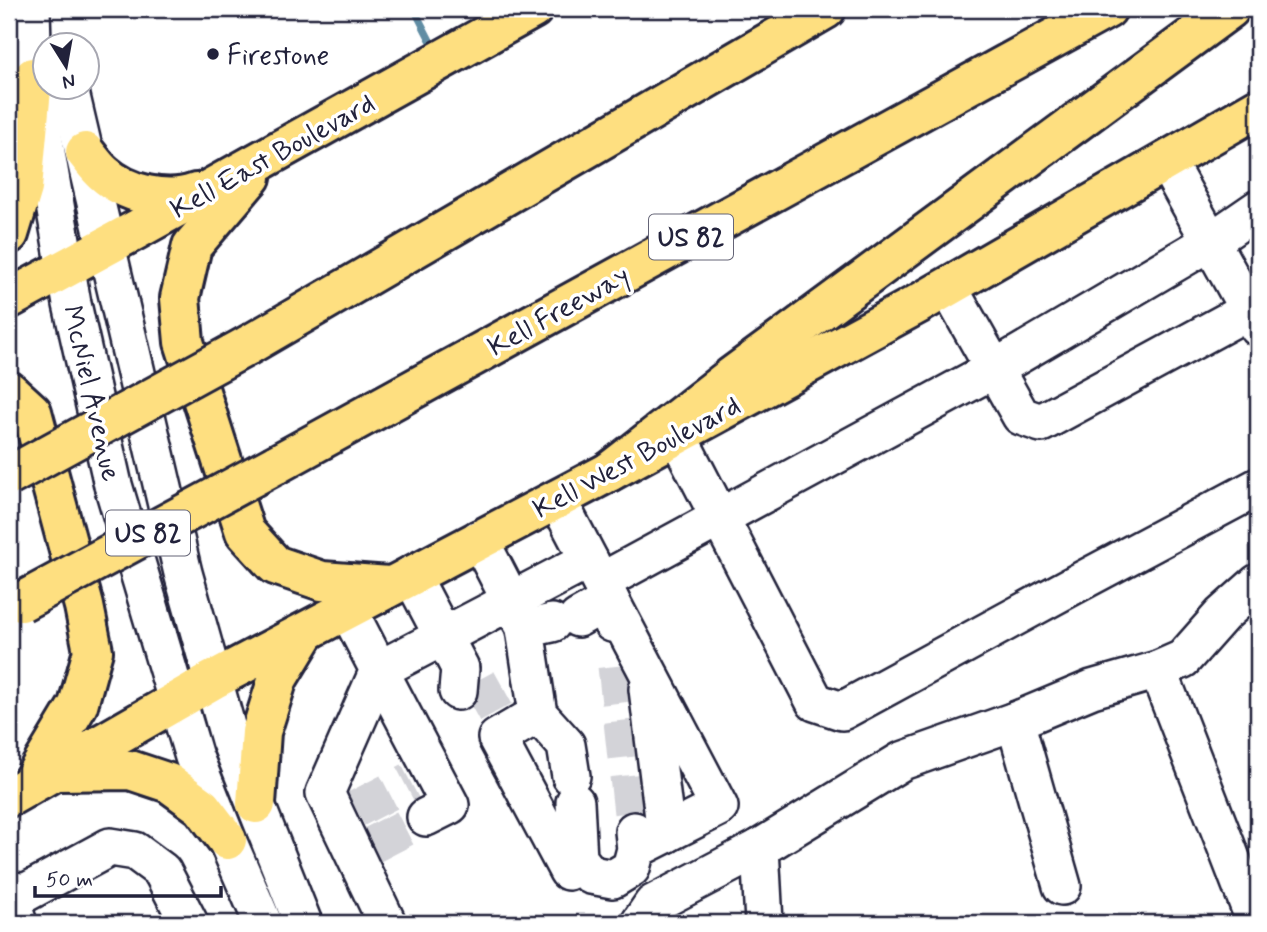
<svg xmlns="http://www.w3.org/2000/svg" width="1267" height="932" font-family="Mynerve,sans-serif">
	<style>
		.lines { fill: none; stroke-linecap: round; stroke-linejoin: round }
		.stream { stroke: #608da4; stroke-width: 7 }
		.minor-tunnel { stroke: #d3d3d8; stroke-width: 37; stroke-dasharray: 37 18; stroke-linecap: butt }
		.minor-casing { stroke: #22223b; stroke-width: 42 }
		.major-casing { stroke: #22223b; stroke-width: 44 }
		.highway-casing { stroke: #22223b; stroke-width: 44 }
		.minor { stroke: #fff; stroke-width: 37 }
		.major { stroke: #fedf80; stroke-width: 38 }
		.highway { stroke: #fedf80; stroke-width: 38 }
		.highway-bridge-casing { stroke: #22223b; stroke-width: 44; stroke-linecap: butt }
		.highway-bridge { stroke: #fedf80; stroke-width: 38 }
		.poi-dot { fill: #22223b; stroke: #fff; stroke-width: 2.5 }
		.labels { text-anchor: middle; stroke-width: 7; stroke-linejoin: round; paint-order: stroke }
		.shield { fill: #fff; stroke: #646476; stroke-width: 2 }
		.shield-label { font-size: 26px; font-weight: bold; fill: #22223b }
		.poi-label { font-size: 28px; fill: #22223b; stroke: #fff; text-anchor: start }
		.street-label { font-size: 28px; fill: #22223b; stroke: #fff }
	</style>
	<rect width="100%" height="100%" fill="#fff"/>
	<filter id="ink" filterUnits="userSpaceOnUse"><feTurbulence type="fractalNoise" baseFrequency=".0143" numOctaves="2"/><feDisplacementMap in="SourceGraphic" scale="14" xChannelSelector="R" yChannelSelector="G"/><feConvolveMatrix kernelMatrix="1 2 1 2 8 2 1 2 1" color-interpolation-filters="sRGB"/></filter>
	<g filter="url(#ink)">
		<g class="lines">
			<!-- stream -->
			<path class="stream" d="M414,9L430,40"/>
			<!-- minor-tunnel -->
			<g class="minor-tunnel">
				<path d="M616,666L634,831"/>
				<path d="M478,680L496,713"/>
				<path d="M356,809L410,781"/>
				<path d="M372,845L426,817"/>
			</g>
			<defs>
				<g id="minor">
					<path d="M31,9L33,77L72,304L113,485L194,757L227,840L263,923"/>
					<path d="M69,88L183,573L230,740L303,923"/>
					<path d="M1166,161L1258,327"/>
					<path d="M948,287L1021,416L1041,423L1249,310"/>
					<path d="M677,435L815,702L842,711L1070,587L1258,487"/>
					<path d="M479,539L522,622"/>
					<path d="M590,562L719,807L636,849"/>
					<path d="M411,575L460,668L458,691"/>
					<path d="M601,582L994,369L1210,242L1258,209"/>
					<path d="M347,608L379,670L325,793L387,923"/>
					<path d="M578,618L610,600L612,623"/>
					<path d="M552,623L525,629L538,714L566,745L571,776"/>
					<path d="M1158,670L1256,923"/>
					<path d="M648,689L666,834"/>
					<path d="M538,714L497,738L568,871"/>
					<path d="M1015,721L1062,886"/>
					<path d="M575,802L578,859L591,875L613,879L631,868L636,849L634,831"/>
					<path d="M426,817L450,805L379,670L589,560L557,499"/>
					<path d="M760,848L764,923"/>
					<path d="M9,890L25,893L110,847L135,851L162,871L189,923"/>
					<path d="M9,897L18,923"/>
					<path d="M640,923L653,904L760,848L902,761L1015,721L1092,689L1158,670L1183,659L1222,615L1258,583"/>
				</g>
				<g id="major">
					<path d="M85,152C91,159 96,167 103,173C126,194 166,204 196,193"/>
					<path d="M251,177L192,246L180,298L184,342L245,532L275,565L322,581L389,586"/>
					<path d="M9,234L23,188L33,77"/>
					<path d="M9,299L136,230L533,9"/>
					<path d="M9,391L32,412L84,606L93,651L78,705L31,783"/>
					<path d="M56,771L130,770L169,783L202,807L227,840"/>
					<path d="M9,797L213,680L609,472L918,304L1258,108"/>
					<path d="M256,804L261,732L278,678L306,632"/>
				</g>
				<g id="highway">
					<path d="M247,346L826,9"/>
					<path d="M275,465L1107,9"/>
					<path d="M609,472L731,377L1230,9"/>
				</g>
			</defs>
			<!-- minor casing -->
			<use href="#minor" class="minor-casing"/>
			<!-- major casing -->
			<use href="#major" class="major-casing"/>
			<!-- highway casing -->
			<use href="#highway" class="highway-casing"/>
			<!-- minor -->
			<use href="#minor" class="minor"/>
			<!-- major -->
			<use href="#major" class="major"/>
			<!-- highway -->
			<use href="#highway" class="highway"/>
			<defs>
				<g id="highway-bridge">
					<path d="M9,476L247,346"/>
					<path d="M21,602L275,465"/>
				</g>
			</defs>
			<!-- highway-bridge casing -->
			<use href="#highway-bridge" class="highway-bridge-casing"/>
			<!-- highway-bridge -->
			<use href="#highway-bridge" class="highway-bridge"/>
		</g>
	</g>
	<!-- markers -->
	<circle class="poi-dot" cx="213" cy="54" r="7"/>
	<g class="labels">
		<!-- shield labels -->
		<g class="shield">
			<rect x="649" y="214.5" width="84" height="45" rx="5"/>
			<rect x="106" y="510.5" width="84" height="45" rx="5"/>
		</g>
		<g class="shield-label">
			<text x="691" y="246">US 82</text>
			<text x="148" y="542">US 82</text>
		</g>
		<!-- poi labels -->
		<g class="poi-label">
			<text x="227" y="64">Firestone</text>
		</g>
		<!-- street labels -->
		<g class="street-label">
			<text transform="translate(272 155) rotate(-29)" y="10">Kell East Boulevard</text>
			<text transform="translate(558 310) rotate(-29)" y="10">Kell Freeway</text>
			<text transform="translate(93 393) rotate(77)" y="10">McNiel Avenue</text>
			<text transform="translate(636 456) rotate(-28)" y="10">Kell West Boulevard</text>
		</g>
	</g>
	<!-- margin -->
	<rect width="1267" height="932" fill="none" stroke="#fff" stroke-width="35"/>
	<rect x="18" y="18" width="1232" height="897" fill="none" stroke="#22223b" stroke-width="2.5" filter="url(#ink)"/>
	<!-- north arrow -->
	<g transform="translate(66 66) rotate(169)"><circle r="33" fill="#ffffff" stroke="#a7a7b1" stroke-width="2"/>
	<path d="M0-5L12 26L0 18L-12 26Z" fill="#22223b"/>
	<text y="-10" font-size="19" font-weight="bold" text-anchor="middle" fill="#22223b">N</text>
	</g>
	<!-- scale -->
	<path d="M35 886v10h186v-10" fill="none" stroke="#22223b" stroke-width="3.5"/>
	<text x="46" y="886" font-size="21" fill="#22223b" stroke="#ffffff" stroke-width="5" paint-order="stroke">50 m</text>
</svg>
